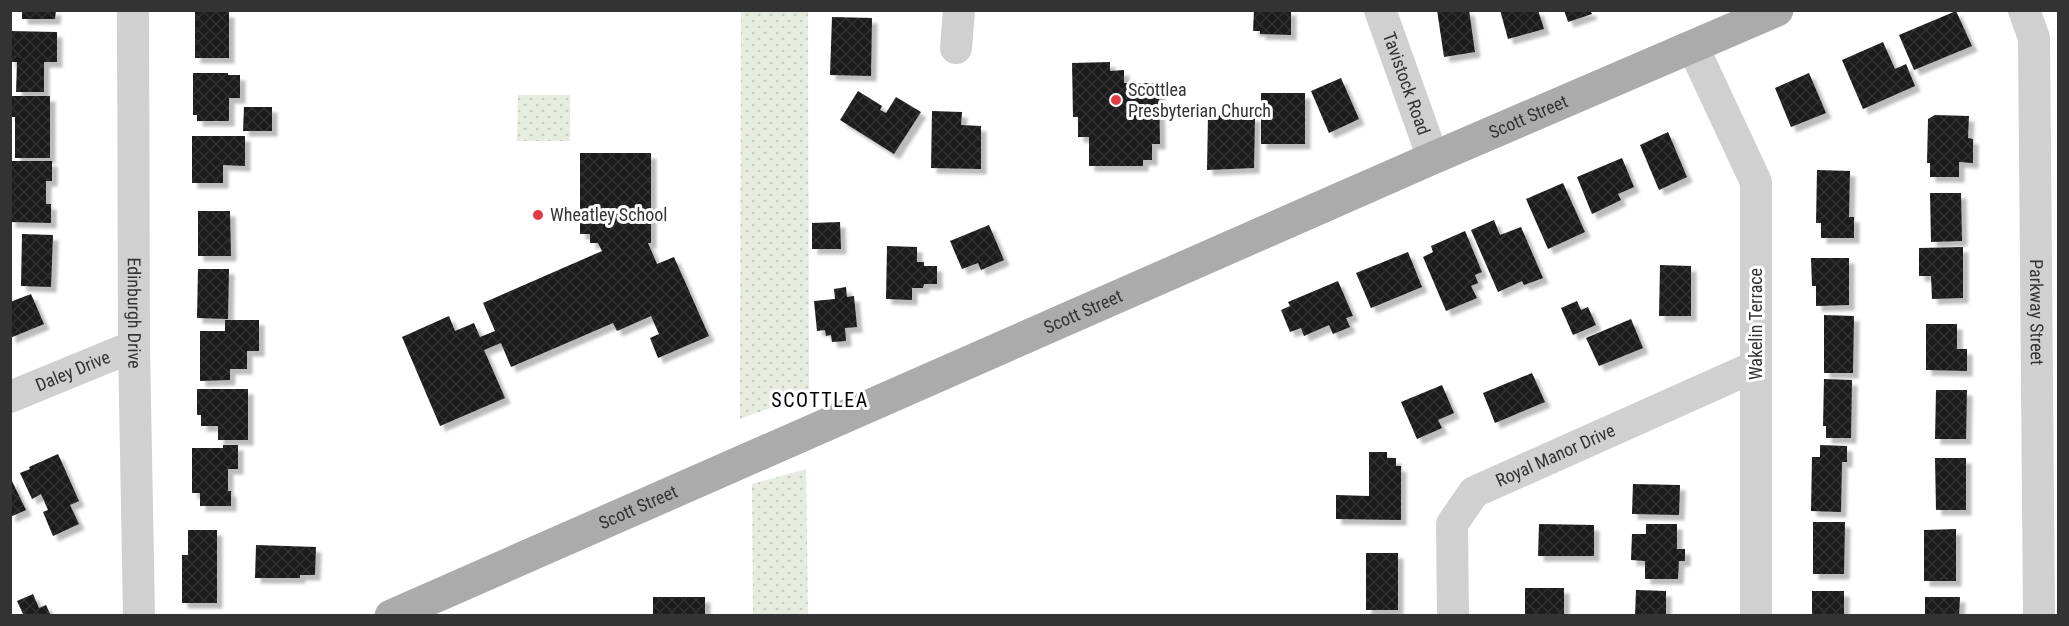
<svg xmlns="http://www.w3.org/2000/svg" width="2069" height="626" font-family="'Roboto Condensed',sans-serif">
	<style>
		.park { fill: url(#park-dots) }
		.building { fill: url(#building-cross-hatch); filter: url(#shadow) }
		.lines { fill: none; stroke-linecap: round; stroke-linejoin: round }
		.minor { stroke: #d0d0d0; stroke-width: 32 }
		.major { stroke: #ababab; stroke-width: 33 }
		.poi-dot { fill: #e63946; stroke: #fff; stroke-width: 2 }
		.labels { text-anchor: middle; stroke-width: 6; stroke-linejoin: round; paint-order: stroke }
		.street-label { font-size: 18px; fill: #333; stroke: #fff }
		.poi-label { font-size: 18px; fill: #333; stroke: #fff; text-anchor: start }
		.neighbourhood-label { font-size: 20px; letter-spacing: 1.5px; fill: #000; stroke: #fff }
	</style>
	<defs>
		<pattern id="park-dots" width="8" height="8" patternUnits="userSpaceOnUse" patternTransform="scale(1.5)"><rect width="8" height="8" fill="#e6ecdf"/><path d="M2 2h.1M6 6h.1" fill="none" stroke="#c6cbc0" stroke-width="1.8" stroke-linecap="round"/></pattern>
		<pattern id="building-cross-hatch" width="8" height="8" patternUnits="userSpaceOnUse" patternTransform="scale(1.5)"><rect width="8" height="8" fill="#1a1a1a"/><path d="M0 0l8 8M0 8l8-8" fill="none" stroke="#333"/></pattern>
		<filter id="shadow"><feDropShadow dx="5.5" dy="5.5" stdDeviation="1.5" flood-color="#0004"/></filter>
	</defs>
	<rect width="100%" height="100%" fill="#fff"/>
	<!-- park -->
	<g class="park">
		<path d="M741,11H808L809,394L740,419Z"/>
		<path d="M518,95H570V141H517Z"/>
		<path d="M806,469L808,615H753L752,484Z"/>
	</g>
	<!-- building -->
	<g class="building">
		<path d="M22,10H56L55,19H22Z"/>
		<path d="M1254,10H1291V35L1260,34V31H1253Z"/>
		<path d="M1437,10H1469L1475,52L1444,57Z"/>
		<path d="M1500,10H1538L1544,29L1508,39Z"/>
		<path d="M1564,10H1590L1592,14L1568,22Z"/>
		<path d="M1956,11L1972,46L1914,70L1899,35Z"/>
		<rect x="195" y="12" width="34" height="46"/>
		<path d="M832,17L872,18L871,76L830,75Z"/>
		<path d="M10,31L57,32V62H44V92H16L17,62H10Z"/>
		<path d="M1883,42L1895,69L1906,64L1915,86L1863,109L1842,60Z"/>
		<path d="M1110,62V71L1124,70V83H1159L1160,144H1152V160H1143V166H1089V137H1078V117H1073L1072,63Z"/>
		<path d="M193,73H228V75H240V98H229V121H197V115H193Z"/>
		<path d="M1809,73L1826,113L1791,127L1775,88Z"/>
		<path d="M1341,78L1359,119L1329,133L1311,91Z"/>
		<path d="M858,91L882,106L880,110L886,113L896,97L921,112L894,154L840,120Z"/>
		<rect x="1261" y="93" width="44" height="51"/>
		<path d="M10,96H50V158H15V117H10Z"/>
		<path d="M244,107H272V131H243Z"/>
		<path d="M932,111L962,112L961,125L981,126V169L931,168Z"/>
		<path d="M1208,115L1255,116L1254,168L1207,170Z"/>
		<path d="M1935,115L1969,116L1968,138L1973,139V163L1959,162V177H1930V163H1927L1928,119Z"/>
		<path d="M1668,132L1687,177L1659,190L1640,145Z"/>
		<path d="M192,136H245V166L223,165V183H192Z"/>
		<path d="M580,153H651V243H648L657,264L674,257L709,336L658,358L650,338L659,334L651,316L617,331L613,323L511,367L501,343L484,350L505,398L440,426L402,337L449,316L455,331L474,323L480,337L495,331L483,303L602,251L598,243H590V234H580Z"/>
		<path d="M1622,158L1634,187L1618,194L1621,200L1592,214L1577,177Z"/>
		<path d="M10,161H52V181H46V204H51V223L10,222Z"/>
		<path d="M1817,170L1850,171L1849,217H1854V238H1821V223H1816Z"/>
		<path d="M1563,183L1585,232L1548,249L1526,199Z"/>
		<path d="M1930,193H1961L1962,241L1931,242Z"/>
		<path d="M198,211H230L231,256H198Z"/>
		<path d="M1494,220L1500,235L1521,227L1543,278L1524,285L1522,281L1498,292L1471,230Z"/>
		<path d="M840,222L841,249H812V223Z"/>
		<path d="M989,225L1004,260L981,270L978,263L962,269L950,241Z"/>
		<path d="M1465,231L1482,272L1475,275L1478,283L1471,286L1477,298L1446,311L1423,257L1433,252L1431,246Z"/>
		<path d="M22,234L53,235L51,287L21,286Z"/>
		<path d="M887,246L917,247V262H924V266H937V284H924L923,288H912V300L886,299Z"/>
		<path d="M1963,247V298L1932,299L1931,276H1919V248Z"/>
		<path d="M1408,252L1422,287L1371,308L1356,273Z"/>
		<path d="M1811,258H1849V305L1816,306V286H1812Z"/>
		<path d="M1660,265L1691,266V316H1659Z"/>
		<path d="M198,269H229L228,319L197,318Z"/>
		<path d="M1338,281L1353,316L1346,318L1350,327L1333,334L1329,325L1304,336L1301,328L1290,332L1281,310L1290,306L1288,302Z"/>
		<path d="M846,287L847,297L854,296L857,327L845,328L846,341L832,342L831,335L826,336L825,330L817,331L814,301L835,299L834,289Z"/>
		<path d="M31,294L44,324L10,338V302Z"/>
		<path d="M1577,301L1581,310L1588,307L1596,325L1573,335L1561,308Z"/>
		<path d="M1824,315L1854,316L1853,373H1824Z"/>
		<path d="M1631,319L1643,348L1599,366L1586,338Z"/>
		<path d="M225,320H259V351H247V369H230V380L200,381V331H225Z"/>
		<path d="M1926,324H1957V349H1967V371L1926,370Z"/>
		<path d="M1532,373L1545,402L1495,423L1483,393Z"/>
		<path d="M1824,379L1852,380L1851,438H1826V426H1823Z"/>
		<path d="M1442,385L1454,413L1438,420L1442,428L1417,439L1401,402Z"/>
		<path d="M197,389H248V440H218V426H201V415H197Z"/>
		<path d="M1936,390H1967L1966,439H1935Z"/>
		<path d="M223,445H238V469H228V491H231V506H200V493H192V448H223Z"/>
		<path d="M1820,445L1847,446V462H1842L1841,512L1811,511L1812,457H1820Z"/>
		<path d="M1369,452H1387V458H1396V466H1401V520L1336,519V495L1369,496Z"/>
		<path d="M58,454L79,501L70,505L79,524L53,536L43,512L48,510L41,494L32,499L20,473L30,469L29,467Z"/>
		<path d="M1935,458H1966V510H1936Z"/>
		<path d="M10,477L26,510L10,517Z"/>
		<path d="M1633,484L1680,485L1679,515L1632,514Z"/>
		<path d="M1813,522H1845L1844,574H1813Z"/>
		<path d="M1539,524L1594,525V556H1538Z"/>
		<path d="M1646,524H1677V549H1685V561H1679L1678,579H1645V561L1631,560L1632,534H1646Z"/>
		<path d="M1956,529V581H1924V530Z"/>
		<path d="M188,530H217V603H182V555H188Z"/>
		<path d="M256,545L316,547L315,575H300V578H255Z"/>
		<rect x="1366" y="553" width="32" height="57"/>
		<path d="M1525,588H1564V616L1525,614Z"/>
		<path d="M1636,590L1666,591V616H1635Z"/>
		<rect x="1812" y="591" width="32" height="25"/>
		<path d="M33,594L39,608L46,605L51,616H24L17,601Z"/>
		<rect x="653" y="597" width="52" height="19"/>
		<path d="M1925,597H1960L1959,616H1925Z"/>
	</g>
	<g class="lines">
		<!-- minor -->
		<g class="minor">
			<path id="s1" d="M133,10L134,346L139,616"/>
			<path id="s2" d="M1380,10L1433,158"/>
			<path id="s3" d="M2024,10L2034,38L2039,616"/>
			<path d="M1693,47L1756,182V616"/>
			<path d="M956,48L959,10"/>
			<path id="s4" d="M10,397L134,346"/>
			<path id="s5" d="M1453,616L1452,524L1474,492L1756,366"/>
		</g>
		<!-- major -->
		<path class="major" id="s6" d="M391,616L1433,158L1777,10"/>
	</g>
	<!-- markers -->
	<g class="poi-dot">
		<circle cx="1116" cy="100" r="6"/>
		<circle cx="538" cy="215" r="6"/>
	</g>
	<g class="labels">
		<!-- street labels -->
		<g class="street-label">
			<text dy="6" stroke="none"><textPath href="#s2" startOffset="78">Tavistock Road</textPath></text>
			<text dy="6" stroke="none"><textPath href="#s6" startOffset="1242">Scott Street</textPath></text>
			<text dy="6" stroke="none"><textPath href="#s6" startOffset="756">Scott Street</textPath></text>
			<text dy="6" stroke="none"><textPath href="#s3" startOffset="304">Parkway Street</textPath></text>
			<text dy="6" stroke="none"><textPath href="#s1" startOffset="303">Edinburgh Drive</textPath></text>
			<text transform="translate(1756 324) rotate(-90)" y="6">Wakelin Terrace</text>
			<text dy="6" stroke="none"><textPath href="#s4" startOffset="68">Daley Drive</textPath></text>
			<text dy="6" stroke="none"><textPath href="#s5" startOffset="220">Royal Manor Drive</textPath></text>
			<text dy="6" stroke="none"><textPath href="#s6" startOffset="270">Scott Street</textPath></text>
		</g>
		<!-- poi labels -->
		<g class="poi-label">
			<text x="1128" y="96">Scottlea<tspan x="1128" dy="21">Presbyterian Church</tspan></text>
			<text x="550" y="221">Wheatley School</text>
		</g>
		<!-- neighbourhood labels -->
		<g class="neighbourhood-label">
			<text x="820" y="407">SCOTTLEA</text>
		</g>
	</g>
	<!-- border -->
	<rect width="2069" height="626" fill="none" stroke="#333333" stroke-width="24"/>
</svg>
